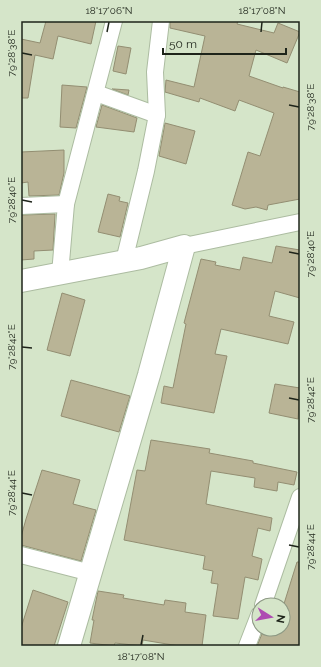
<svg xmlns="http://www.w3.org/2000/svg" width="321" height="667" font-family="Raleway,sans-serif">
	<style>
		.building { fill: #b9b496; stroke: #938e72 }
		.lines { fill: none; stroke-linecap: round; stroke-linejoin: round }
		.street-casing { stroke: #acbca1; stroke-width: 18 }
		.secondary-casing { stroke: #acbca1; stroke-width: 24 }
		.street { stroke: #fff; stroke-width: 16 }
		.secondary { stroke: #fff; stroke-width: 22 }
		.ticks { fill: none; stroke: #1e241a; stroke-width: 1.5 }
		.neatline { fill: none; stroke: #1e241a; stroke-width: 1.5 }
		.ticks-label { font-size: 10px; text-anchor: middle; fill: #1e241a }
	</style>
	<rect width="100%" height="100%" fill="#d5e5c9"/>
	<!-- building -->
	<g class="building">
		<path d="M46,21H96L91,44L58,36L53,59L35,55L28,98H21V39L40,43Z"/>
		<path d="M170,21H238L237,24L274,33L278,23L300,32L287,63L256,50L249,76L283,88V87L300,92V199L268,205L267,210L256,207L245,209L232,205L248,152L260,156L274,113L239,100L235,111L200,98L199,102L165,92L166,80L194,87L205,36L170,28Z"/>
		<path d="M118,46L131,48L126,74L113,71Z"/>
		<path d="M62,85L87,87L76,128L60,127Z"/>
		<path d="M112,89H114L129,90L128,95Z"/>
		<path d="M102,105L137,118L134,132L96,127Z"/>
		<path d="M165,123L195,131L186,164L159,156Z"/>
		<path d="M64,150V173L59,195L29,196L28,182L21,183V152Z"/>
		<path d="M108,194L120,197L119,201L128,203L120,237L98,232Z"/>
		<path d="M55,214L53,250L34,251V259L21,260V215Z"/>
		<path d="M276,246L300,250V298L275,291L269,316L294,322L288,344L221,329L215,354L227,356L214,413L161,403L164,386L173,388L186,324L184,323L201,259L216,262L215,265L240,270L243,257L272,263Z"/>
		<path d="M62,293L85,300L70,356L47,350Z"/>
		<path d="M71,380L130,396L119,432L61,416Z"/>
		<path d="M275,384L300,388L298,419L269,413Z"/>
		<path d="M151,440L210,449L209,453L253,461V463L297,472L294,485L278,482L277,491L254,487L255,478L211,471L206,504L272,518L270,531L258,528L252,556L262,559L258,580L245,577L238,619L213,616L218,584L211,583L213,571L203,569L205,556L124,540L137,470L145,471Z"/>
		<path d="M42,470L80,480L73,504L96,510L81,561L21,545V537L26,519Z"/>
		<path d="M297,562H300V646H257L264,629H283V607Z"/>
		<path d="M33,590L68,602L54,646H21V628Z"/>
		<path d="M98,591L124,595L123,598L164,605L165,600L186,603L185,612L206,615L202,646H179L143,640L142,646L115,643L114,646L90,643L94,620H92Z"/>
	</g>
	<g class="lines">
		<defs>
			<g id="street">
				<path d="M96,93L157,115"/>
				<path d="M21,206L66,204"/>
				<path d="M184,246L300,222"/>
				<path d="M124,261L146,171L157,115L155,72L161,21"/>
				<path d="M60,274L66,204L114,21"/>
				<path d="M21,555L91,573"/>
				<path d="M263,605L300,497"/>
				<path d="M247,646L259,615"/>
			</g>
			<path id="secondary" d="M21,281L141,258L184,246L149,375L69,646"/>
		</defs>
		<!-- street casing -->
		<use href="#street" class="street-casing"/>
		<!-- secondary casing -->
		<use href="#secondary" class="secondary-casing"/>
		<!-- street -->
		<use href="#street" class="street"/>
		<!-- secondary -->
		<use href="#secondary" class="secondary"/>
	</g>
	<!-- ticks -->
	<path class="ticks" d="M107,32L109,22M261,32L262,22M22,53L32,55M289,105L299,107M22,200L32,202M289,252L299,254M22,347L32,348M289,398L299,400M22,493L32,495M289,545L299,547M141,645L143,635"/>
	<!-- border -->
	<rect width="321" height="667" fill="none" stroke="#d5e5c9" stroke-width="44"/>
	<!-- north arrow -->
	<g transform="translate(271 617) rotate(101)"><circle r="19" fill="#d5e5c9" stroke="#8c9883"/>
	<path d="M0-3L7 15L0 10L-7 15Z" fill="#ae4cb2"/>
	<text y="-6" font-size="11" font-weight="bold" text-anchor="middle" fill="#1e241a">N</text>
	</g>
	<!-- scale -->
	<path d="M163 48v6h123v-6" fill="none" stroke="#1e241a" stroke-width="2"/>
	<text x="169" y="48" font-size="12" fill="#1e241a" stroke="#d5e5c9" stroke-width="3" paint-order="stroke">50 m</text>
	<rect x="22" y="22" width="277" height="623" class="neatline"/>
	<g class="ticks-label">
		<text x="109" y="14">18°17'06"N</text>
		<text x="262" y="14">18°17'08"N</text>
		<text transform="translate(11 53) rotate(-90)" y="4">79°28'38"E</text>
		<text transform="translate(310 107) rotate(-90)" y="4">79°28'38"E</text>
		<text transform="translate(11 200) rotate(-90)" y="4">79°28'40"E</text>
		<text transform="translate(310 254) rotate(-90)" y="4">79°28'40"E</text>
		<text transform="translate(11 347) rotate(-90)" y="4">79°28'42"E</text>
		<text transform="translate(310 400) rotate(-90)" y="4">79°28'42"E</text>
		<text transform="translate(11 493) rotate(-90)" y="4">79°28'44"E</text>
		<text transform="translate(310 547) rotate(-90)" y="4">79°28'44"E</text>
		<text x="141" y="660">18°17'08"N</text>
	</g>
</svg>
